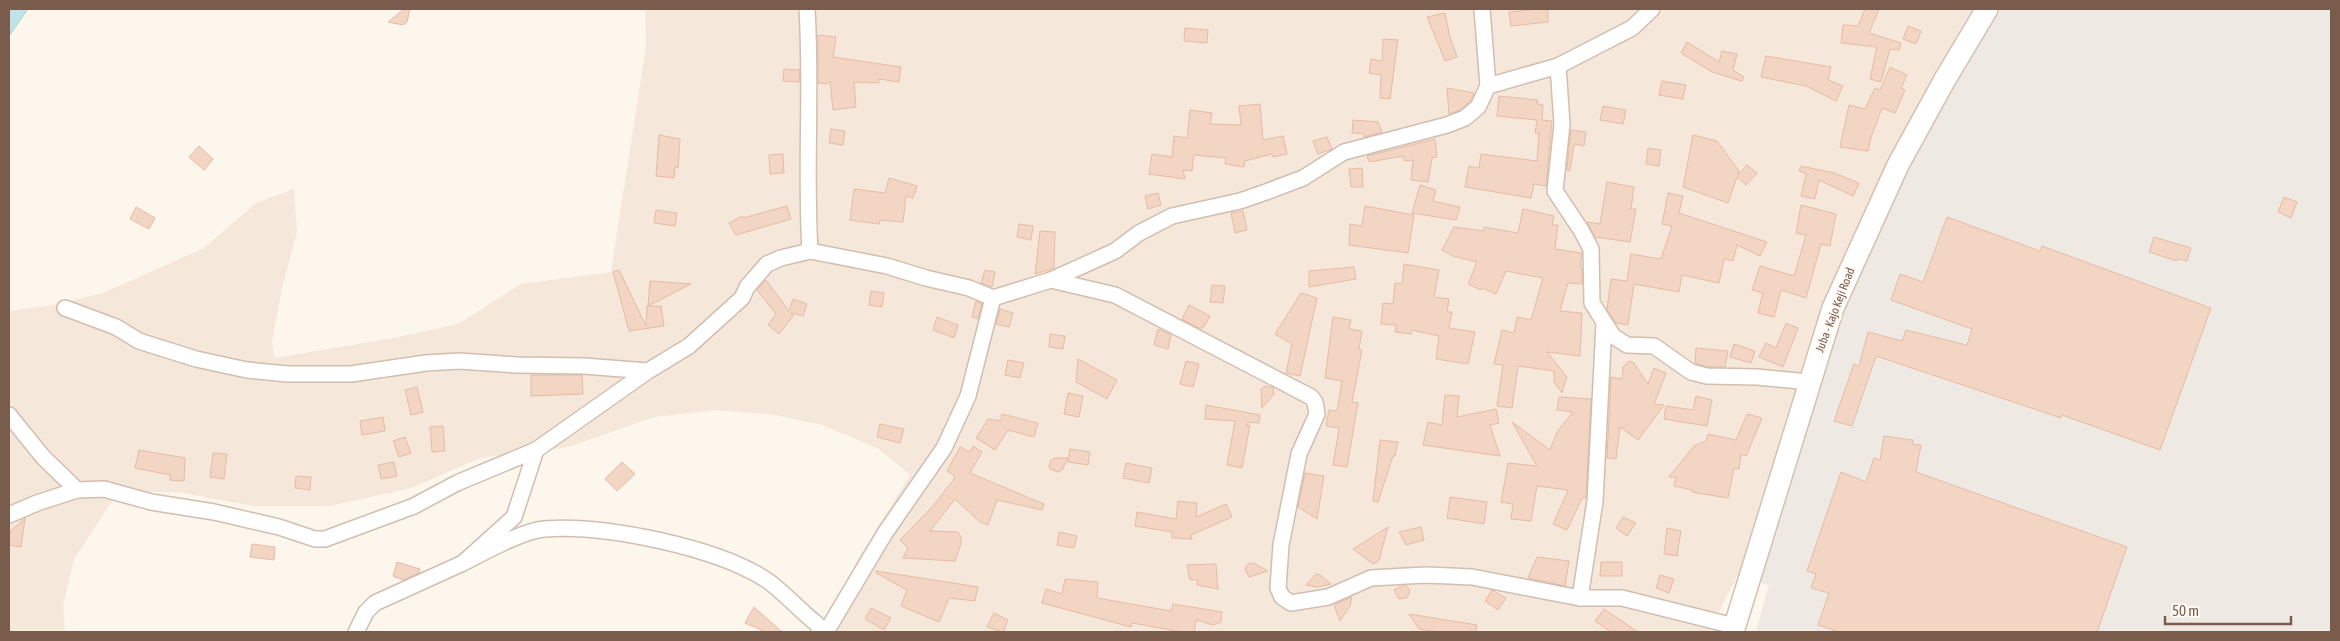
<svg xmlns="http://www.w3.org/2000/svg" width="2340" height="641" font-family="'Asap Condensed',sans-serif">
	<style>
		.residential { fill: #f5e8da }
		.industrial { fill: #efe9e4 }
		.water { fill: #bfe3e8; stroke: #a5d3da }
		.building { fill: #f3d5c3; stroke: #e6bba3 }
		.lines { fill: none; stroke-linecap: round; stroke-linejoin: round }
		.minor-casing { stroke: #d1beb0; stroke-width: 18 }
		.secondary-casing { stroke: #d6c0b0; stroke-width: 24 }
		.minor { stroke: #fff; stroke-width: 15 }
		.secondary { stroke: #fff; stroke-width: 21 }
		.labels { text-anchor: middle; stroke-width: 5; stroke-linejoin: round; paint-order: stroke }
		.street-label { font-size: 12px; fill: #7a5c4d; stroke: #fffaf3 }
	</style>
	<rect width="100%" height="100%" fill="#fdf6ec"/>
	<!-- residential -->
	<path class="residential" d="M645,9H1969L1938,75L1865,210L1833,287L1749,578L1738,574L1709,632H818L835,607L859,557L910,475L879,449L822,425L775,415L718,410L654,417L569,447L480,458L411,488L330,506H254L177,492H118L74,559L63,606L65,632H9V311L52,305L103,293L204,248L256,203L294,189L297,232L282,288L272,341L274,358L394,338L458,324L521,284L611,272L646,46Z"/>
	<!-- industrial -->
	<path class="industrial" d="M1969,9H2331V632H1756L1769,585L1749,578L1833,287L1865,210L1938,75Z"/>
	<!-- water -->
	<path class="water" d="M9,9H28L9,36Z"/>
	<!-- building -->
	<g class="building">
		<path d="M404,9H410L407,22L403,25L388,22Z"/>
		<path d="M1537,9L1548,10V22L1511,26L1509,12Z"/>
		<path d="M1865,9H1879L1869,33L1901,43L1899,50L1890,49L1881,82L1870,79L1877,47L1841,43L1843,25L1858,26Z"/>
		<path d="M1445,13L1450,37L1457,57L1445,61L1427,17Z"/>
		<path d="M1908,26L1921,31L1916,44L1903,39Z"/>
		<path d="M1185,28L1208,30L1207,43L1184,41Z"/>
		<path d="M818,35L836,37L833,57L901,67L899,82L879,79V83L854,82L856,107L833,110L830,81L827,84L818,83Z"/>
		<path d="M1383,39L1398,40L1390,99L1380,98L1381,75L1369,73L1371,59L1382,61Z"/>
		<path d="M1687,42L1719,62L1722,51L1737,54L1733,70L1744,77L1742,81L1712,72L1681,53Z"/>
		<path d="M1766,56L1831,67L1828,80L1843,86L1836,101L1806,86L1761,77Z"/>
		<path d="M1890,67L1907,75L1901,88L1905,90L1895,113L1882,108L1871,137L1868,151L1840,147L1849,105L1865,109L1875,88L1880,90Z"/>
		<path d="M784,69L800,70L799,82L783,81Z"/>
		<path d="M1662,81L1686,85L1683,99L1659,95Z"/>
		<path d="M1447,88L1474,93L1470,101L1460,110L1449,114Z"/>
		<path d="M1499,96L1538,100L1537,104L1543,105L1542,120L1552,121L1546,186L1534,184L1531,198L1465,187L1469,166L1479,168L1481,154L1537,161L1539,133H1535L1537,120L1497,116Z"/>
		<path d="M1260,104L1263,140L1283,136L1287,154L1273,157L1272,154L1245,161L1244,167L1225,164L1226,158L1194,155L1192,171L1183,170L1185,179L1149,174L1152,154L1172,157L1174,136L1187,138L1190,110L1212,113L1210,124L1241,125L1239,106Z"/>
		<path d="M1603,106L1626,110L1623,124L1600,120Z"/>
		<path d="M1353,120L1378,122L1382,132L1364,137V134L1352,133Z"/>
		<path d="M831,129L845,131L843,145L829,143Z"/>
		<path d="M1571,130L1586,132L1584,146L1574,144L1570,171L1567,170Z"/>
		<path d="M659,135L680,139L678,168L675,167L674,178L656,176Z"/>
		<path d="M1693,135L1717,141L1739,171L1738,175L1747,165L1757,173L1746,185L1737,177L1728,203L1683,187Z"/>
		<path d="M1327,137L1332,149L1318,154L1313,141Z"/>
		<path d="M1435,139L1437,157L1432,158L1428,182L1411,180L1413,160L1404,161L1403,156L1369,162L1367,156Z"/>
		<path d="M199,146L213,159L204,170L189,157Z"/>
		<path d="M1648,148L1661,150L1659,166L1646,164Z"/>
		<path d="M783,154L784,173L770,174L769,155Z"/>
		<path d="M1801,166L1834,173L1859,183L1853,196L1819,180L1815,199L1801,196L1806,174L1799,171Z"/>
		<path d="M1362,168L1363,187H1351L1349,169Z"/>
		<path d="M889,178L917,186L913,198L906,196L903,222L880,220L879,224L850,220L854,189L885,193Z"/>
		<path d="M1607,182L1634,187L1631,209H1636L1630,242L1595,237L1587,222L1600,224Z"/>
		<path d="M1420,185L1436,190L1433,201L1460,207L1456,220L1412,213Z"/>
		<path d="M1158,193L1161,205L1148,209L1145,196Z"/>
		<path d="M1668,193L1683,196L1679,213L1767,242L1760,256L1737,245L1733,261L1724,259L1719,283L1682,275L1679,292L1634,284L1628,325L1616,323L1607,309L1611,279L1627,281L1631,254L1661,259L1672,226L1662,224Z"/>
		<path d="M2284,197L2297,202L2291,218L2278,212Z"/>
		<path d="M1801,205L1836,214L1830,246L1821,244L1806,298L1781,290L1774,317L1758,313L1763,293L1752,290L1760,266L1794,276L1806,235L1796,233Z"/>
		<path d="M787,206L791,219L736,235L729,223L742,216L743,218Z"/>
		<path d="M1365,206L1414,215L1408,253L1349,245L1350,224L1362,226Z"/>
		<path d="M136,207L155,218L149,229L130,219Z"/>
		<path d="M1523,209L1554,216L1552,225H1558L1555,249L1582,253L1580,268H1582V284L1568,283L1560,311L1582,313L1580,356L1547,352L1567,377L1562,393L1554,382V371L1518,366L1512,408L1497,406L1503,365L1494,364L1502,330L1514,333L1517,317L1531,320L1543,278L1506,271L1496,294L1482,288L1481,290L1468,284L1477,262L1453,256L1442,250L1454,227L1484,231V227L1518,233Z"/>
		<path d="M656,210L677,213L675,226L654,223Z"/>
		<path d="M1243,211L1247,230L1235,233L1231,213Z"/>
		<path d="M1947,217L2040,251L2042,246L2211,308L2160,450L2062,415L2061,418L1876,356L1852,426L1834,421L1854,364L1859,366L1868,332L1902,341L1906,330L1967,345L1972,329L1891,300L1900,274L1923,282Z"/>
		<path d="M1019,224L1033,226L1031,240L1017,237Z"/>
		<path d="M1040,231L1055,232L1054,268L1035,274Z"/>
		<path d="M2154,237L2191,248L2187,261L2178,259L2177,261L2149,252Z"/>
		<path d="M1404,264L1439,270L1434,297L1449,299L1447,312H1452L1449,328L1475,332L1468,364L1436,359L1439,336L1412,330L1411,334L1395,332L1396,325L1381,324L1383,303L1393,304L1395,283L1402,284Z"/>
		<path d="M1354,267L1356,279L1309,287V271Z"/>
		<path d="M619,270L646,326L647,306H661L664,326L629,331L613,272Z"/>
		<path d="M985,270L995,272L992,287L981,283Z"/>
		<path d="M766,280L789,311L793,299L807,304L803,316L791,313L793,316L779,334L768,325L776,314L757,290Z"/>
		<path d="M650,281L691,284L648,306Z"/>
		<path d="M1212,285L1225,286L1223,303L1210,302Z"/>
		<path d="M871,291L884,293L882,307L869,305Z"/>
		<path d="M1301,293L1317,298L1300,376L1286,373L1292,344L1275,334Z"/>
		<path d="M976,301L982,304L978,319L972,317Z"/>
		<path d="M1189,305L1210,316L1203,328H1198L1182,319Z"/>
		<path d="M1000,309L1013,313L1009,327L996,324Z"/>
		<path d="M937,317L958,325L954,338L933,330Z"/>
		<path d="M1333,317L1351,320L1349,329L1362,331L1359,349L1362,350L1352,402L1358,403L1347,467L1333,465L1339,428L1326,426L1329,410L1337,411L1342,381L1325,378Z"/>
		<path d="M1786,323L1798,328L1783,367L1759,357L1766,343L1776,348Z"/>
		<path d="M1158,329L1171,335L1168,349L1154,345Z"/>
		<path d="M1050,334L1065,336L1063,349L1049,347Z"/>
		<path d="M1734,344L1755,351L1751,363L1730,357Z"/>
		<path d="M1696,348L1728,351L1725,367H1708L1695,363Z"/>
		<path d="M1078,359L1117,380L1107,399L1076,382Z"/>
		<path d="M1008,360L1024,363L1020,378L1005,375Z"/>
		<path d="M1186,361L1199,364L1193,387L1180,384Z"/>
		<path d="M1629,361L1634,363L1648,384L1654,368L1666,373L1654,404L1664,405L1638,440L1620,427L1616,459L1607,458L1611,377L1622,379L1623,367Z"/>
		<path d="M531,375H582L583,394L531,396Z"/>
		<path d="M1265,386L1273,388L1274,394L1262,408L1261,389Z"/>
		<path d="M417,387L423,412L411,415L405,390Z"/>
		<path d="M1068,393L1083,396L1079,417L1064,414Z"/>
		<path d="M1445,395L1459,396L1457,417L1496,409L1499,423L1490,425L1500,456L1423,445L1428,422L1442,425Z"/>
		<path d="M1696,396L1712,400L1707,426L1664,419L1666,406L1693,410Z"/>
		<path d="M1559,397L1591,399L1586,498H1582L1567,530L1553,524L1568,490L1537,486L1531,521L1511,519L1513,504L1501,502L1508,463L1537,466L1512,422L1550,450L1557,432L1573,412L1557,410Z"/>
		<path d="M1206,405L1260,415L1259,423L1249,422L1246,426L1250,425L1242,468L1227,465L1235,421L1205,419Z"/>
		<path d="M1002,414L1038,423L1034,437L1008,430L995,450L976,438L988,419L1001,421Z"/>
		<path d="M1747,414L1762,418L1746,456L1741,454L1739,469L1734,468L1728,498L1692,492V490L1674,486L1676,477H1669L1694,446L1706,441L1708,434L1736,440Z"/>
		<path d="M383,417L385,431L362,435L360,421Z"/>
		<path d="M880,424L904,429L900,443L877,437Z"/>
		<path d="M443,426L445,451L432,452L430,427Z"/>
		<path d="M1884,436L1913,440L1912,444L1921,445L1916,472L2127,547L2097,632H1839L1818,625L1829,593L1811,588L1816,574L1807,571L1841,472L1866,482L1874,458L1880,460Z"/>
		<path d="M405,437L411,453L399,457L393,441Z"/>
		<path d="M1380,440L1398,442L1395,456H1393L1378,502L1373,501Z"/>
		<path d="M973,446L982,452L970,473L1044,504L1042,510L997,500L988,525L980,522L955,499L930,531L958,532L961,537V544L955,561L903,558L908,548L900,540L933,506L954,479V475L947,471L960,447L970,452Z"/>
		<path d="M1070,449L1090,452L1088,465L1068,462Z"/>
		<path d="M139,450L185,458L184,481L170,480V475L135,468Z"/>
		<path d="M213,453L227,454L224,479L210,477Z"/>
		<path d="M1056,458H1068L1062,470L1058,472L1050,469L1049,466L1051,460Z"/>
		<path d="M394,462L397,476L381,479L378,465Z"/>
		<path d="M622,462L635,474L617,491L605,479Z"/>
		<path d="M1126,463L1152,468L1149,483L1123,478Z"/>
		<path d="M1305,473L1324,476L1317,519L1298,507Z"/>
		<path d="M296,476L311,477L310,490L295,488Z"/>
		<path d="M1450,497L1487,502L1484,524L1447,518Z"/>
		<path d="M1178,501L1197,503L1196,517L1226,504L1232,517L1191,535L1192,539L1172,538V532L1135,526L1137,512L1176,519Z"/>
		<path d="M1623,517L1636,523L1627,536L1616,528Z"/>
		<path d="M25,518L21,547L9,545L10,532Z"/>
		<path d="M1388,527L1379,560L1377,562L1373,564L1353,549Z"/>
		<path d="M1421,527L1424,540L1406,545L1399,532Z"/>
		<path d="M1667,528L1681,531L1677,556L1664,554Z"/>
		<path d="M1059,532L1077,536L1074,548L1057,545Z"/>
		<path d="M252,544L275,547L274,560L250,557Z"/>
		<path d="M1537,557L1569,561L1565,586L1528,578Z"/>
		<path d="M397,562L420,569L419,573L403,580L393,576Z"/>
		<path d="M1601,562H1622V576H1600Z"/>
		<path d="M1253,563L1268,571L1249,577L1245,569L1248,564Z"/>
		<path d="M1216,564L1218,589L1197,585L1198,580H1190L1187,565Z"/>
		<path d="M876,571L978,587L975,601L949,598L939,622L901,606L907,590L876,573Z"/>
		<path d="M1316,574L1320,575L1331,584L1317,587L1306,585Z"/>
		<path d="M1660,575L1674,579L1669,593L1656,588Z"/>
		<path d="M1065,579L1098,582L1097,598L1171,611L1173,604L1222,612L1221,622L1213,625L1196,620L1194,632H1182L1132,623L1131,627L1042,603L1046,589L1062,594Z"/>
		<path d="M1405,585L1410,590L1409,594L1406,598L1399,599L1394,590Z"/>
		<path d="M1492,590L1506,598L1498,610L1485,601Z"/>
		<path d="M1352,597L1350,606L1340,621L1334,605Z"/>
		<path d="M754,607L782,632H766L745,623Z"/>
		<path d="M871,608L891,618L884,630L865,619Z"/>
		<path d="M1604,609L1638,632H1611L1595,621Z"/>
		<path d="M994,613L1008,620L1003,632L987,627Z"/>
		<path d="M1409,614L1477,625L1476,632H1438L1419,629Z"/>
	</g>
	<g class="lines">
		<defs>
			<g id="minor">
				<path d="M807,9C812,89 805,170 810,251"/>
				<path d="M1482,9L1488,86"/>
				<path d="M1558,66L1562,124L1555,191L1581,230L1591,249L1592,303L1613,336L1627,345L1654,346L1691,372L1707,376L1757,377L1809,382"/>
				<path d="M1051,280L1115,295L1311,397L1315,402L1317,414L1299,454L1281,545L1278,588L1282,597L1291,603L1328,597L1371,578L1425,575L1450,576L1472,577L1580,598H1622L1734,626"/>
				<path d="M65,308L116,327L139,341L196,359L247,370L288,374H351L426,363L459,361L517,365L584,366L648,371"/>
				<path d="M9,415L43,457L77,490L104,489L151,502L214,512L279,527L315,539H325L414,506L457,483L536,450L648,371L689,346L742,298L747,287L767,264L781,258L810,251L887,266L926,278L969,288L993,298L1051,280L1115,251L1139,233L1172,216L1240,201L1266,192L1303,178L1344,152L1447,125L1465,118L1478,107L1488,86L1558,66L1632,28L1652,9"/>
				<path d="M9,515L37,503L77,490"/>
				<path d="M463,563C483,553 522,531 544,529C603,524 715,547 765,579C782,590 800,611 817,624L821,632"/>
				<path d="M1580,598L1595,501L1604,324"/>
				<path d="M356,632L366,612L375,603L463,563L514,517L536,450"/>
				<path d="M826,632L885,533L944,448L968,396L993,298"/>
			</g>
			<path id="secondary" d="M1733,632L1833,308L1898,165L1944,81L1987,9"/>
		</defs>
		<!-- minor casing -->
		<use href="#minor" class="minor-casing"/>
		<!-- secondary casing -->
		<use href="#secondary" class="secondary-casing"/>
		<!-- minor -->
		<use href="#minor" class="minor"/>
		<!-- secondary -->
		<use href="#secondary" class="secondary"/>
	</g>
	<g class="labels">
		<!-- street labels -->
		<g class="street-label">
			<text transform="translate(1835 310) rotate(-69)" y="4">Juba - Kajo Keji Road</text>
		</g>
	</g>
	<!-- border -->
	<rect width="2340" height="641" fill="none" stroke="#7a5c4d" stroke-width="20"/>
	<!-- scale -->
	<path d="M2165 616v8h126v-8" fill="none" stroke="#7a5c4d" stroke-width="2.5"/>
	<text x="2172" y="616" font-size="15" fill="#7a5c4d" stroke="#fffaf3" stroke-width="4" paint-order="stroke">50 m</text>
</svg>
